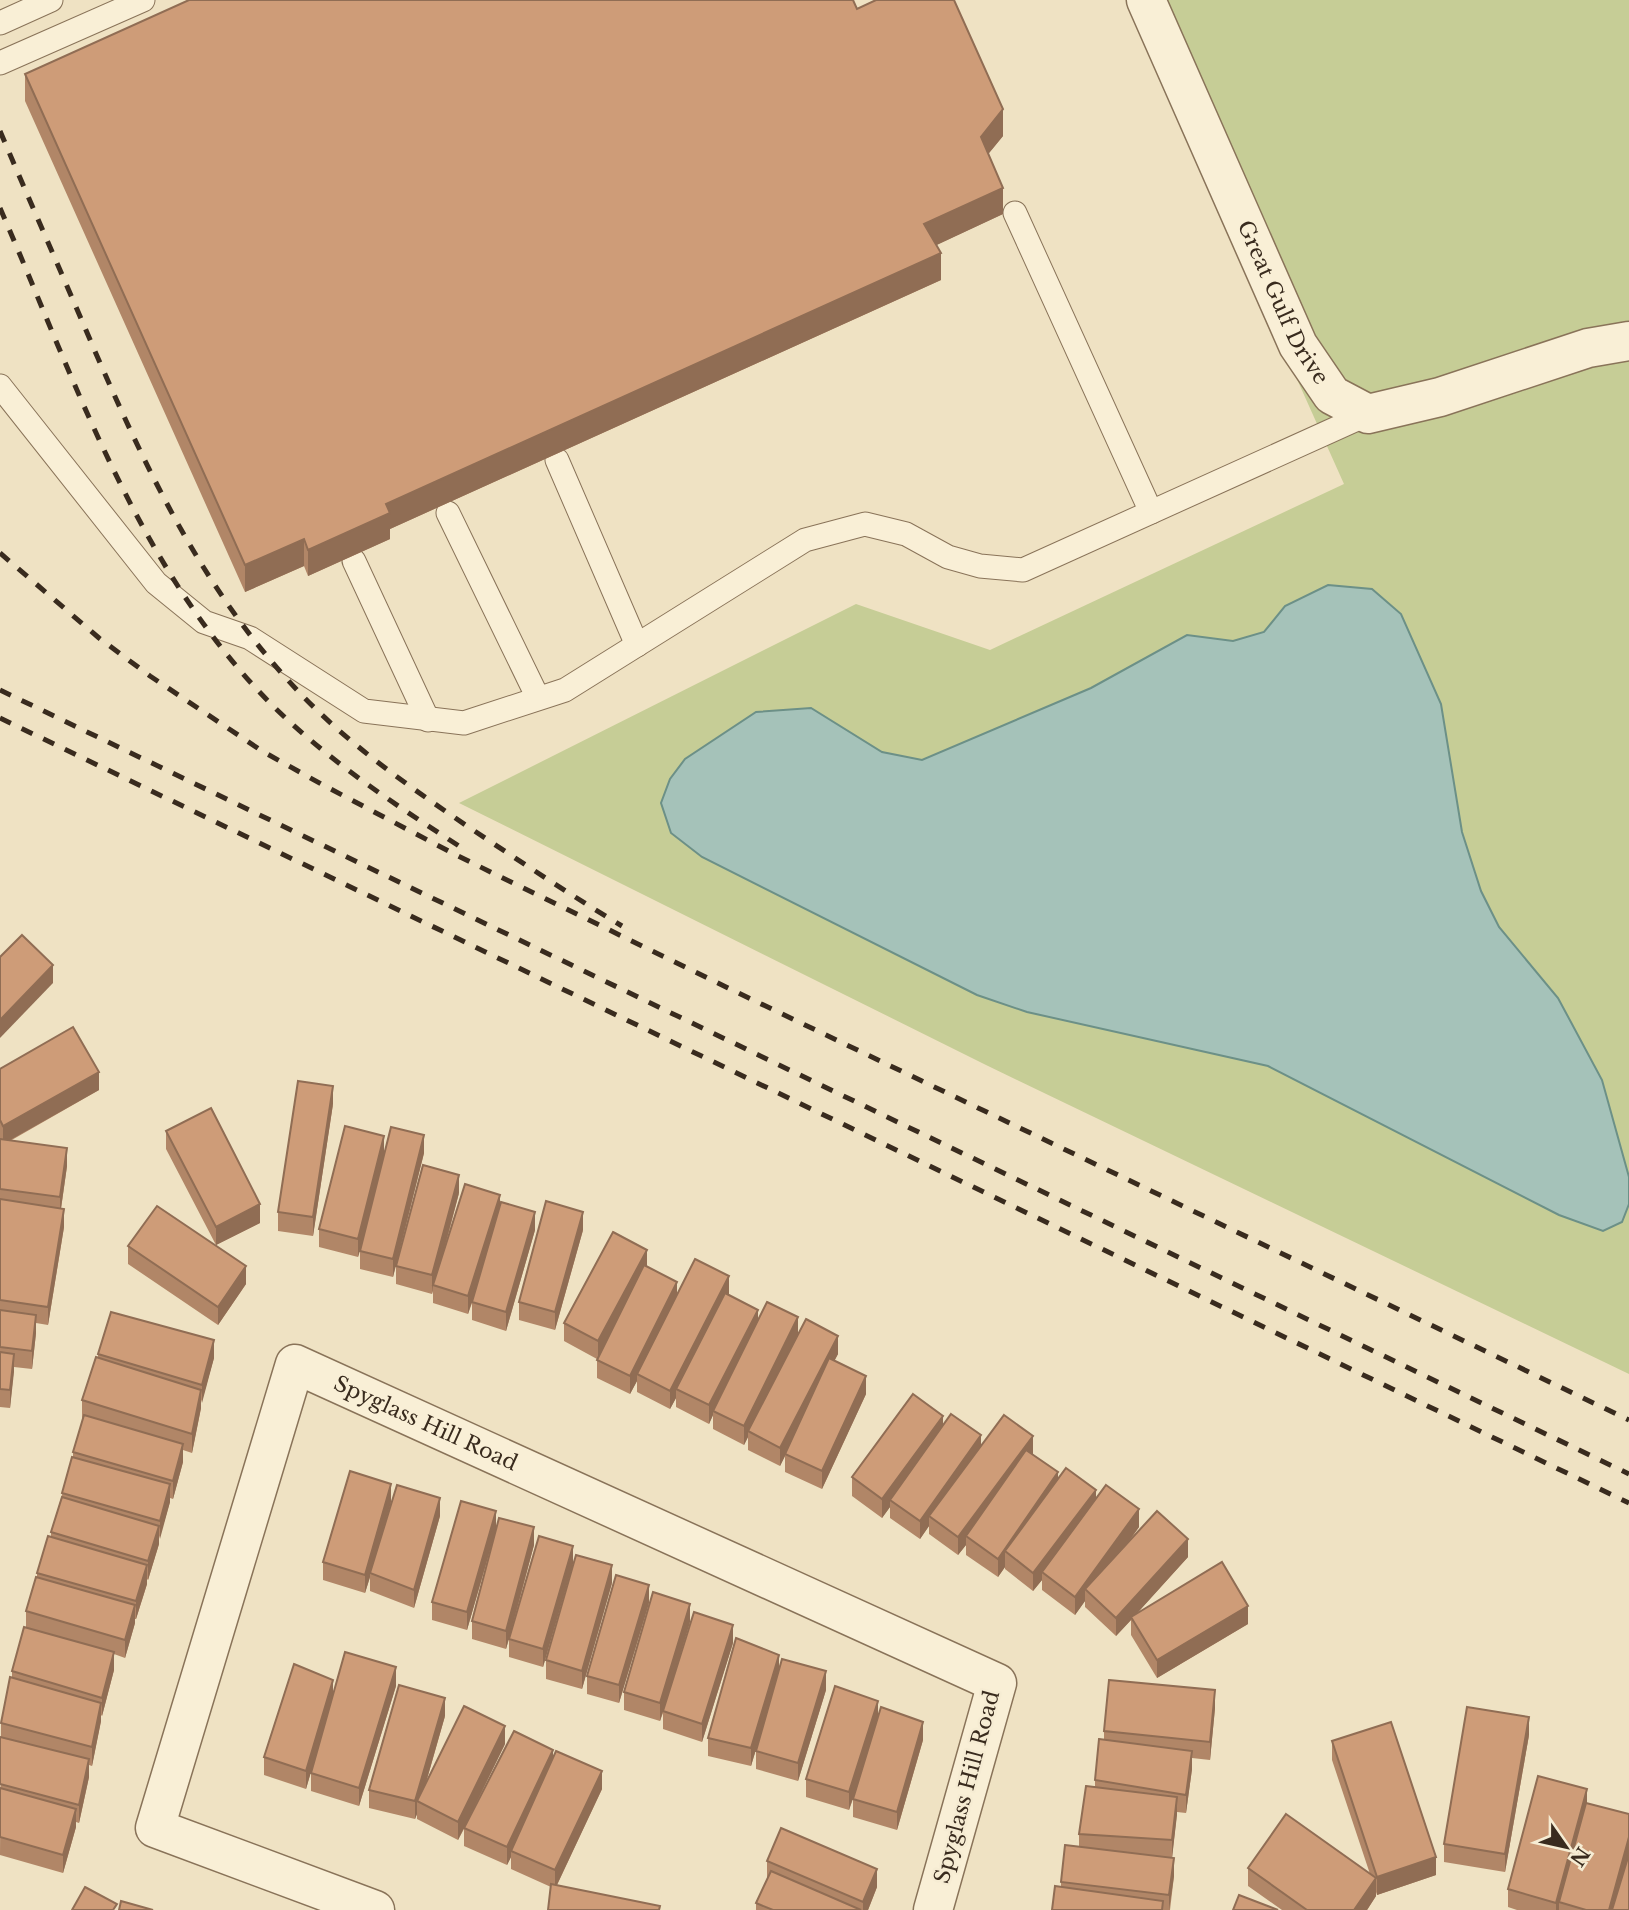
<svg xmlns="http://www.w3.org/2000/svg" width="1629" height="1910" font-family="'Libre Baskerville',serif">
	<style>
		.green { fill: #c6cd96 }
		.water { fill: #a5c2b9; stroke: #6c9087; stroke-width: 2 }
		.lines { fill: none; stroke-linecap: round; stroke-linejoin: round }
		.service-casing { stroke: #897359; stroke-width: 25 }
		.minor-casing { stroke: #897359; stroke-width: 41 }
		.service { stroke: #f9efd6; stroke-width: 23 }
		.minor { stroke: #f9efd6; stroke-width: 38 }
		.rail { stroke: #392b1e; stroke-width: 5; stroke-dasharray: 12 12; stroke-linecap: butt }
		.wall { fill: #b18667 }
		.shaded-wall { fill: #906d54 }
		.building { fill: #ce9c78; stroke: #906d54; stroke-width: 2 }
		.labels { text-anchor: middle; stroke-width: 5; stroke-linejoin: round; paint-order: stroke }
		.street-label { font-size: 21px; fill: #392b1e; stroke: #f6ecd3 }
	</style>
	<rect width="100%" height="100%" fill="#efe2c3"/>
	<!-- green -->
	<path class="green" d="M1127,0H1629V1374L986,1065L459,803L856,604L990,650L1344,484Z"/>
	<!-- water -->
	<path class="water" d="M1328,585L1372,589L1401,614L1441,704L1462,832L1481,891L1499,927L1558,998L1602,1080L1629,1177V1204L1622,1222L1603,1231L1559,1215L1268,1066L1027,1012L977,995L702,857L671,833L661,803L670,779L685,759L756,712L811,708L882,752L922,760L1091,688L1187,635L1233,641L1264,632L1285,606Z"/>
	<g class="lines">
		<defs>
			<g id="service">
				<path d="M0,23L51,0"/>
				<path d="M0,63L143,0"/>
				<path d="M1015,213L1151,512"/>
				<path d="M0,386L156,583L204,622L250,638L364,711L464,723L565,690L805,540L865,524L906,534L948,557L980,566L1023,570L1368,414"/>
				<path d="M557,460L637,645"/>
				<path d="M448,513L538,698"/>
				<path d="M354,561L428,720"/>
			</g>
			<g id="minor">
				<path id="s1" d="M1146,0L1298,345L1332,395L1368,414L1440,397L1588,348L1629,341"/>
				<path id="s2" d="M375,1910L155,1828L295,1364L997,1683L933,1910"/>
			</g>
		</defs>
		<!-- service casing -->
		<use href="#service" class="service-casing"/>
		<!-- minor casing -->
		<use href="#minor" class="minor-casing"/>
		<!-- service -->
		<use href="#service" class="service"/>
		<!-- minor -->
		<use href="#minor" class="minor"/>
		<!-- rail -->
		<g class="rail">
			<path d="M0,131C31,204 63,276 94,349C148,473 204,592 298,691C348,744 407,785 467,826C518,860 569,894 622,926"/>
			<path d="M0,208C75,380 138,571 273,706C329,761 394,804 459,846"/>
			<path d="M0,553L99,638L150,676L262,751L323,785L458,856L728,988L1629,1420"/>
			<path d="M0,690L1629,1474"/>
			<path d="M0,718L1629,1503"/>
		</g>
	</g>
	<!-- wall -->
	<g class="wall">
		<path d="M857,9L1003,136L988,154L1003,214L936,245L941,280L390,529V539L308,576L304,566L245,592L25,101V74Z"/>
		<path d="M0,1069L99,1090L10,1141L67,1166L61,1209L64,1227L48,1325L36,1323V1333L32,1369L14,1367L10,1408L0,1407Z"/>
		<path d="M333,1104L313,1236L278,1231V1212Z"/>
		<path d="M166,1131L260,1223L216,1245L246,1284L218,1325L128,1264V1246L216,1245L166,1149Z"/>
		<path d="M424,1153L393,1277L360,1269V1251L358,1257L319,1247V1229L384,1154Z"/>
		<path d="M459,1193L443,1255L500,1208L535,1230L506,1331L472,1320V1303L468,1314L433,1303V1291L432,1294L396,1284V1266Z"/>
		<path d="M583,1230L555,1330L519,1320V1302Z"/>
		<path d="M647,1267L677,1294L729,1295L758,1320L798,1336L838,1354L834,1361L866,1394L822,1489L785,1472V1456L780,1466L748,1450V1437L744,1445L713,1429V1415L709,1424L676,1407V1398L670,1409L637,1392V1381L630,1394L597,1378V1359L564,1341V1323Z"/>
		<path d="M98,1354L214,1358L201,1403V1408L192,1453L183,1450V1462L173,1499L170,1498V1502L159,1539V1544L148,1580L147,1579V1584L136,1619H135V1623L125,1658L114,1654V1670L102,1716L101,1715V1721L92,1766L89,1765V1777L79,1823L76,1822V1827L63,1873L0,1855L1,1723L12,1677V1671L26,1627V1611L37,1577V1573L51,1537V1532L73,1458V1452L83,1418H82V1400L98,1357Z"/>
		<path d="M943,1425L981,1445L1033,1455L1058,1479L1096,1498L1139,1527L1128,1543L1188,1557L1136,1614L1248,1624L1157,1678L1131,1635V1620L1116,1636L1085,1607V1601L1075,1615L1042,1590V1580L1033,1591L1005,1569V1567L998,1577L966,1555V1545L958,1555L929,1534V1526L920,1539L890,1518V1507L882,1518L852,1496V1477Z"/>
		<path d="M391,1502L440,1516L414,1608L370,1591V1577L365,1593L323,1580V1562Z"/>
		<path d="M496,1528L534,1545L510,1636L573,1564L543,1667L509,1657V1639L506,1649L472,1639V1621L494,1537L467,1630L432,1620V1602Z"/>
		<path d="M612,1583L582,1689L546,1679V1660Z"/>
		<path d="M649,1603L619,1703L587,1694V1676Z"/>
		<path d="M690,1622L672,1682L733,1643L702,1742L663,1729V1713L660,1721L624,1710V1692Z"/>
		<path d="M779,1670L826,1690L798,1781L756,1769V1751L760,1736L751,1766L708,1756V1738Z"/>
		<path d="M396,1686L359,1806L311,1791V1773L316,1753L306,1789L264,1775V1757Z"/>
		<path d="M1215,1708L1210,1760L1192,1758V1769L1186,1813L1177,1812L1172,1858L1174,1876L1170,1910H1052L1061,1887V1882L1079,1846V1834L1095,1787V1780L1104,1739V1731Z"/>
		<path d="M878,1715L923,1740L897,1830L853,1817V1799L849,1810L806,1797V1779Z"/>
		<path d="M445,1716L426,1783L505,1744L471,1814L553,1758L602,1789L557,1885L660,1910L551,1887L511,1869V1857L507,1865L464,1846V1829L458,1840L417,1819V1814L415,1819L369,1808V1790Z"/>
		<path d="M1529,1735L1505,1872L1444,1862V1844Z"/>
		<path d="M1332,1741L1436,1875L1377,1895L1376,1892V1896L1367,1910H1282L1248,1886V1868L1370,1874L1332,1760Z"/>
		<path d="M1587,1803L1629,1910H1517L1508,1907V1889Z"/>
		<path d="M767,1861L877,1887L868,1910H756V1903L767,1879Z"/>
	</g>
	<!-- shaded-wall -->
	<g class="shaded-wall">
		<path d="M1003,109V136L981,163V137Z"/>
		<path d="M1003,188V214L924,251V224Z"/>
		<path d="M941,253V280L390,529V539L308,576V550L386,504Z"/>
		<path d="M304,539V566L245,592V565Z"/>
		<path d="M53,965V983L0,1038V1020Z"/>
		<path d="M99,1072V1090L3,1144V1126Z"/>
		<path d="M333,1086V1104L313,1236V1217Z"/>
		<path d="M424,1135V1153L393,1277V1259Z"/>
		<path d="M384,1136V1154L358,1257V1239Z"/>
		<path d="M67,1148V1166L60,1215V1197Z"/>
		<path d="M459,1175V1193L434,1286L433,1285L432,1294V1275Z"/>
		<path d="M500,1195V1213L468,1314V1296Z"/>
		<path d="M260,1204V1223L216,1245V1227Z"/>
		<path d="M64,1209V1227L48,1325V1307Z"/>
		<path d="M535,1212V1230L506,1331V1312Z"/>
		<path d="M583,1212V1230L555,1330V1312Z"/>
		<path d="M647,1250V1268L598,1359V1341Z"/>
		<path d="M246,1266V1284L218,1325V1307Z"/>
		<path d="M729,1276V1295L680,1391L676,1389V1398L670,1409V1391Z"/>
		<path d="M677,1282V1300L637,1374V1381L630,1394V1376Z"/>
		<path d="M758,1310V1328L713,1411V1415L709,1424V1405Z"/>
		<path d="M36,1315V1333L32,1369V1351Z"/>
		<path d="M798,1317V1336L748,1431V1437L744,1445V1426Z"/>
		<path d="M838,1336V1354L786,1454H785V1456L780,1466V1448Z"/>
		<path d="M214,1340V1358L202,1403V1385Z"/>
		<path d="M14,1354V1372L10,1408V1390Z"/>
		<path d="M866,1376V1394L822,1489V1471Z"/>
		<path d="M201,1390V1408L192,1453V1434Z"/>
		<path d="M943,1416V1434L890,1500V1507L882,1518V1499Z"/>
		<path d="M981,1435V1453L929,1516V1526L920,1539V1521Z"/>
		<path d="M1033,1436V1454L966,1536V1545L958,1555V1537Z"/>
		<path d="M183,1444V1462L173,1499V1481Z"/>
		<path d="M1058,1472V1490L1005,1551V1567L998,1577V1559Z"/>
		<path d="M170,1484V1502L160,1539V1521Z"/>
		<path d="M391,1484V1502L370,1573V1577L365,1593V1575Z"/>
		<path d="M1096,1490V1508L1042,1572V1580L1033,1591V1573Z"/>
		<path d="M440,1498V1516L414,1608V1590Z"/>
		<path d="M1139,1509V1527L1090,1594L1085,1589V1601L1075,1615V1597Z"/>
		<path d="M496,1511V1529L467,1630V1612Z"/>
		<path d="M159,1526V1544L148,1580V1561Z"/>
		<path d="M534,1527V1545L506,1649V1631Z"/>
		<path d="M1188,1539V1557L1132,1619L1131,1617V1620L1116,1636V1618Z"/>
		<path d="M573,1546V1564L543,1667V1649Z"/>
		<path d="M147,1565V1584L136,1619V1601Z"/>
		<path d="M612,1565V1583L582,1689V1671Z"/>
		<path d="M649,1585V1603L619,1703V1685Z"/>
		<path d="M690,1604V1622L660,1721V1703Z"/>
		<path d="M135,1605V1623L125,1658V1640Z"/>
		<path d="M1248,1606V1624L1157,1678V1660Z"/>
		<path d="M733,1625V1643L702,1742V1724Z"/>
		<path d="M114,1652V1670L102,1716V1698Z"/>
		<path d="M779,1655V1673L751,1766V1748Z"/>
		<path d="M396,1667V1686L359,1806V1788Z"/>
		<path d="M826,1671V1690L798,1781V1763Z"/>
		<path d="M333,1680V1698L306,1789V1771Z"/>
		<path d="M1215,1690V1708L1210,1760V1742Z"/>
		<path d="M445,1698V1716L420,1803L417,1801V1814L415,1819V1801Z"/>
		<path d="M878,1701V1719L849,1810V1792Z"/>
		<path d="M101,1703V1721L92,1766V1747Z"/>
		<path d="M1529,1717V1735L1505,1872V1854Z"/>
		<path d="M923,1722V1740L897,1830V1812Z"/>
		<path d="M505,1726V1744L458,1840V1822Z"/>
		<path d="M553,1750V1768L511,1851V1857L507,1865V1847Z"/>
		<path d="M1192,1751V1769L1186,1813V1795Z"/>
		<path d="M89,1759V1777L79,1823V1805Z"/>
		<path d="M602,1771V1789L555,1889V1870Z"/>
		<path d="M1587,1789V1807L1559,1902V1910H1556V1903Z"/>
		<path d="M1177,1797V1815L1172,1858V1840Z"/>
		<path d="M76,1809V1827L63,1873V1855Z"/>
		<path d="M1629,1837V1855L1614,1910H1609Z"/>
		<path d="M1436,1857V1875L1377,1895V1877Z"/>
		<path d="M1174,1858V1876L1169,1910V1895Z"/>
		<path d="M877,1869V1887L868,1910H863V1902Z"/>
		<path d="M1376,1878V1896L1367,1910H1354Z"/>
	</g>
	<!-- building -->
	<g class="building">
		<path d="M189,0H853L857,9L876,0H954L1003,109L981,137L1003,188L924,224L941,253L386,504L390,513L308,550L304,539L245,565L25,74Z"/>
		<path d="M22,935L53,965L0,1020V957Z"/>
		<path d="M73,1027L99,1072L3,1126L0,1120V1069Z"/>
		<path d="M298,1081L333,1086L313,1217L278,1212Z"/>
		<path d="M211,1108L260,1204L216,1227L166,1131Z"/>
		<path d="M345,1126L384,1136L358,1239L319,1229Z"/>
		<path d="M391,1127L424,1135L393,1259L360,1251Z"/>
		<path d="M0,1139L67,1148L60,1197L0,1189Z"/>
		<path d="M423,1165L459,1175L432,1275L396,1266Z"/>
		<path d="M465,1184L500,1195L468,1296L433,1285Z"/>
		<path d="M0,1199L64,1209L48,1307L0,1300Z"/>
		<path d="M546,1201L583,1212L555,1312L519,1302Z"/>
		<path d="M501,1202L535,1212L506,1312L472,1302Z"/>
		<path d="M157,1206L246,1266L218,1307L128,1246Z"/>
		<path d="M613,1232L647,1250L598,1341L564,1323Z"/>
		<path d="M695,1259L729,1276L670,1391L637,1374Z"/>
		<path d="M644,1265L677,1282L630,1376L597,1360Z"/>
		<path d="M725,1293L758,1310L709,1405L676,1389Z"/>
		<path d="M767,1302L798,1317L744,1426L713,1411Z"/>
		<path d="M0,1310L36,1315L32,1351L0,1347Z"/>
		<path d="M111,1312L214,1340L202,1385L98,1354Z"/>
		<path d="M806,1319L838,1336L780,1448L748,1431Z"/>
		<path d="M0,1352L14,1354L10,1390L0,1389Z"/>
		<path d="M96,1357L201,1390L192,1434L82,1400Z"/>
		<path d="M829,1358L866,1376L822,1471L785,1454Z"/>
		<path d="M913,1394L943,1416L882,1499L852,1477Z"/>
		<path d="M951,1414L981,1435L920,1521L890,1500Z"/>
		<path d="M84,1415L183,1444L173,1481L73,1452Z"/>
		<path d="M1004,1415L1033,1436L958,1537L929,1516Z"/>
		<path d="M1026,1450L1058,1472L998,1559L966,1536Z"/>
		<path d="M72,1457L170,1484L160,1521L62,1493Z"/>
		<path d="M1066,1468L1096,1490L1033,1573L1005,1551Z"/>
		<path d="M350,1471L391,1484L365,1575L323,1562Z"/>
		<path d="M397,1485L440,1498L414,1590L370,1573Z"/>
		<path d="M1106,1485L1139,1509L1075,1597L1042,1572Z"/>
		<path d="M62,1497L159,1526L148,1561L51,1532Z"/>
		<path d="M461,1501L496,1511L467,1612L432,1602Z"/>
		<path d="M1157,1511L1188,1539L1116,1618L1085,1589Z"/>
		<path d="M499,1518L534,1527L506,1631L472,1621Z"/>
		<path d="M48,1536L147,1565L136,1601L37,1573Z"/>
		<path d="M539,1536L573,1546L543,1649L509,1639Z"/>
		<path d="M576,1555L612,1565L582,1671L546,1660Z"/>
		<path d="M1222,1562L1248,1606L1157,1660L1131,1617Z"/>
		<path d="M616,1575L649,1585L619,1685L587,1676Z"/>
		<path d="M36,1577L135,1605L125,1640L26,1611Z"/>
		<path d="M653,1592L690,1604L660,1703L624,1692Z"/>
		<path d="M694,1612L733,1625L702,1724L663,1711Z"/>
		<path d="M24,1627L114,1652L102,1698L12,1671Z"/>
		<path d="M736,1638L779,1655L751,1748L708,1738Z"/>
		<path d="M345,1652L396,1667L359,1788L311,1773Z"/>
		<path d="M782,1659L826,1671L798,1763L756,1751Z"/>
		<path d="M294,1664L333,1680L306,1771L264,1757Z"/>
		<path d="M10,1677L101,1703L92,1747L1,1723Z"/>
		<path d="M1109,1680L1215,1690L1210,1742L1104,1731Z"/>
		<path d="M399,1685L445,1698L415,1801L369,1790Z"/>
		<path d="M835,1686L878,1701L849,1792L806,1779Z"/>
		<path d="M464,1706L505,1726L458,1822L417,1801Z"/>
		<path d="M881,1707L923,1722L897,1812L853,1799Z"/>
		<path d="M1467,1707L1529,1717L1505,1854L1444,1844Z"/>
		<path d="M1391,1722L1436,1857L1377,1877L1332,1741Z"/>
		<path d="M514,1731L553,1750L507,1847L464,1828Z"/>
		<path d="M0,1737L89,1759L79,1805L0,1784Z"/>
		<path d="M1099,1739L1192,1751L1186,1795L1095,1780Z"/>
		<path d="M556,1751L602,1771L555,1870L511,1851Z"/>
		<path d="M1538,1776L1587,1789L1556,1903L1508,1889Z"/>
		<path d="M1086,1786L1177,1797L1172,1840L1079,1834Z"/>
		<path d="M0,1788L76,1809L63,1855L0,1837Z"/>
		<path d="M1586,1803L1629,1814V1837L1609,1910H1586L1559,1902Z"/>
		<path d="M1286,1814L1376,1878L1354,1910H1307L1248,1868Z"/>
		<path d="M781,1828L877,1869L863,1902L767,1861Z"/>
		<path d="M1065,1845L1174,1858L1169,1895L1061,1882Z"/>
		<path d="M1629,1854V1910H1612Z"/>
		<path d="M771,1871L861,1910H773L756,1903Z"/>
		<path d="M551,1884L660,1906L659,1910H548Z"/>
		<path d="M1055,1886L1163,1901L1162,1910H1052Z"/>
		<path d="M85,1887L117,1904L113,1910H72Z"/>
		<path d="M1239,1895L1278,1910H1233Z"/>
		<path d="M121,1901L153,1910H119Z"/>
	</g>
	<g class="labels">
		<!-- street labels -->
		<g class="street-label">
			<text dy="7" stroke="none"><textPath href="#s1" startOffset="332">Great Gulf Drive</textPath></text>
			<text dy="7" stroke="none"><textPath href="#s2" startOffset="863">Spyglass Hill Road</textPath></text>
			<text transform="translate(967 1787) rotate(-75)" y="7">Spyglass Hill Road</text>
		</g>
	</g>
	<!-- north arrow -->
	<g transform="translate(1566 1847) rotate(124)" stroke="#f6ecd3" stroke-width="5" paint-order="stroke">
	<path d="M0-5L12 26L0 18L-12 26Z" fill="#392b1e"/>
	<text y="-10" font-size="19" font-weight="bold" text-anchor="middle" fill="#392b1e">N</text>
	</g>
</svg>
